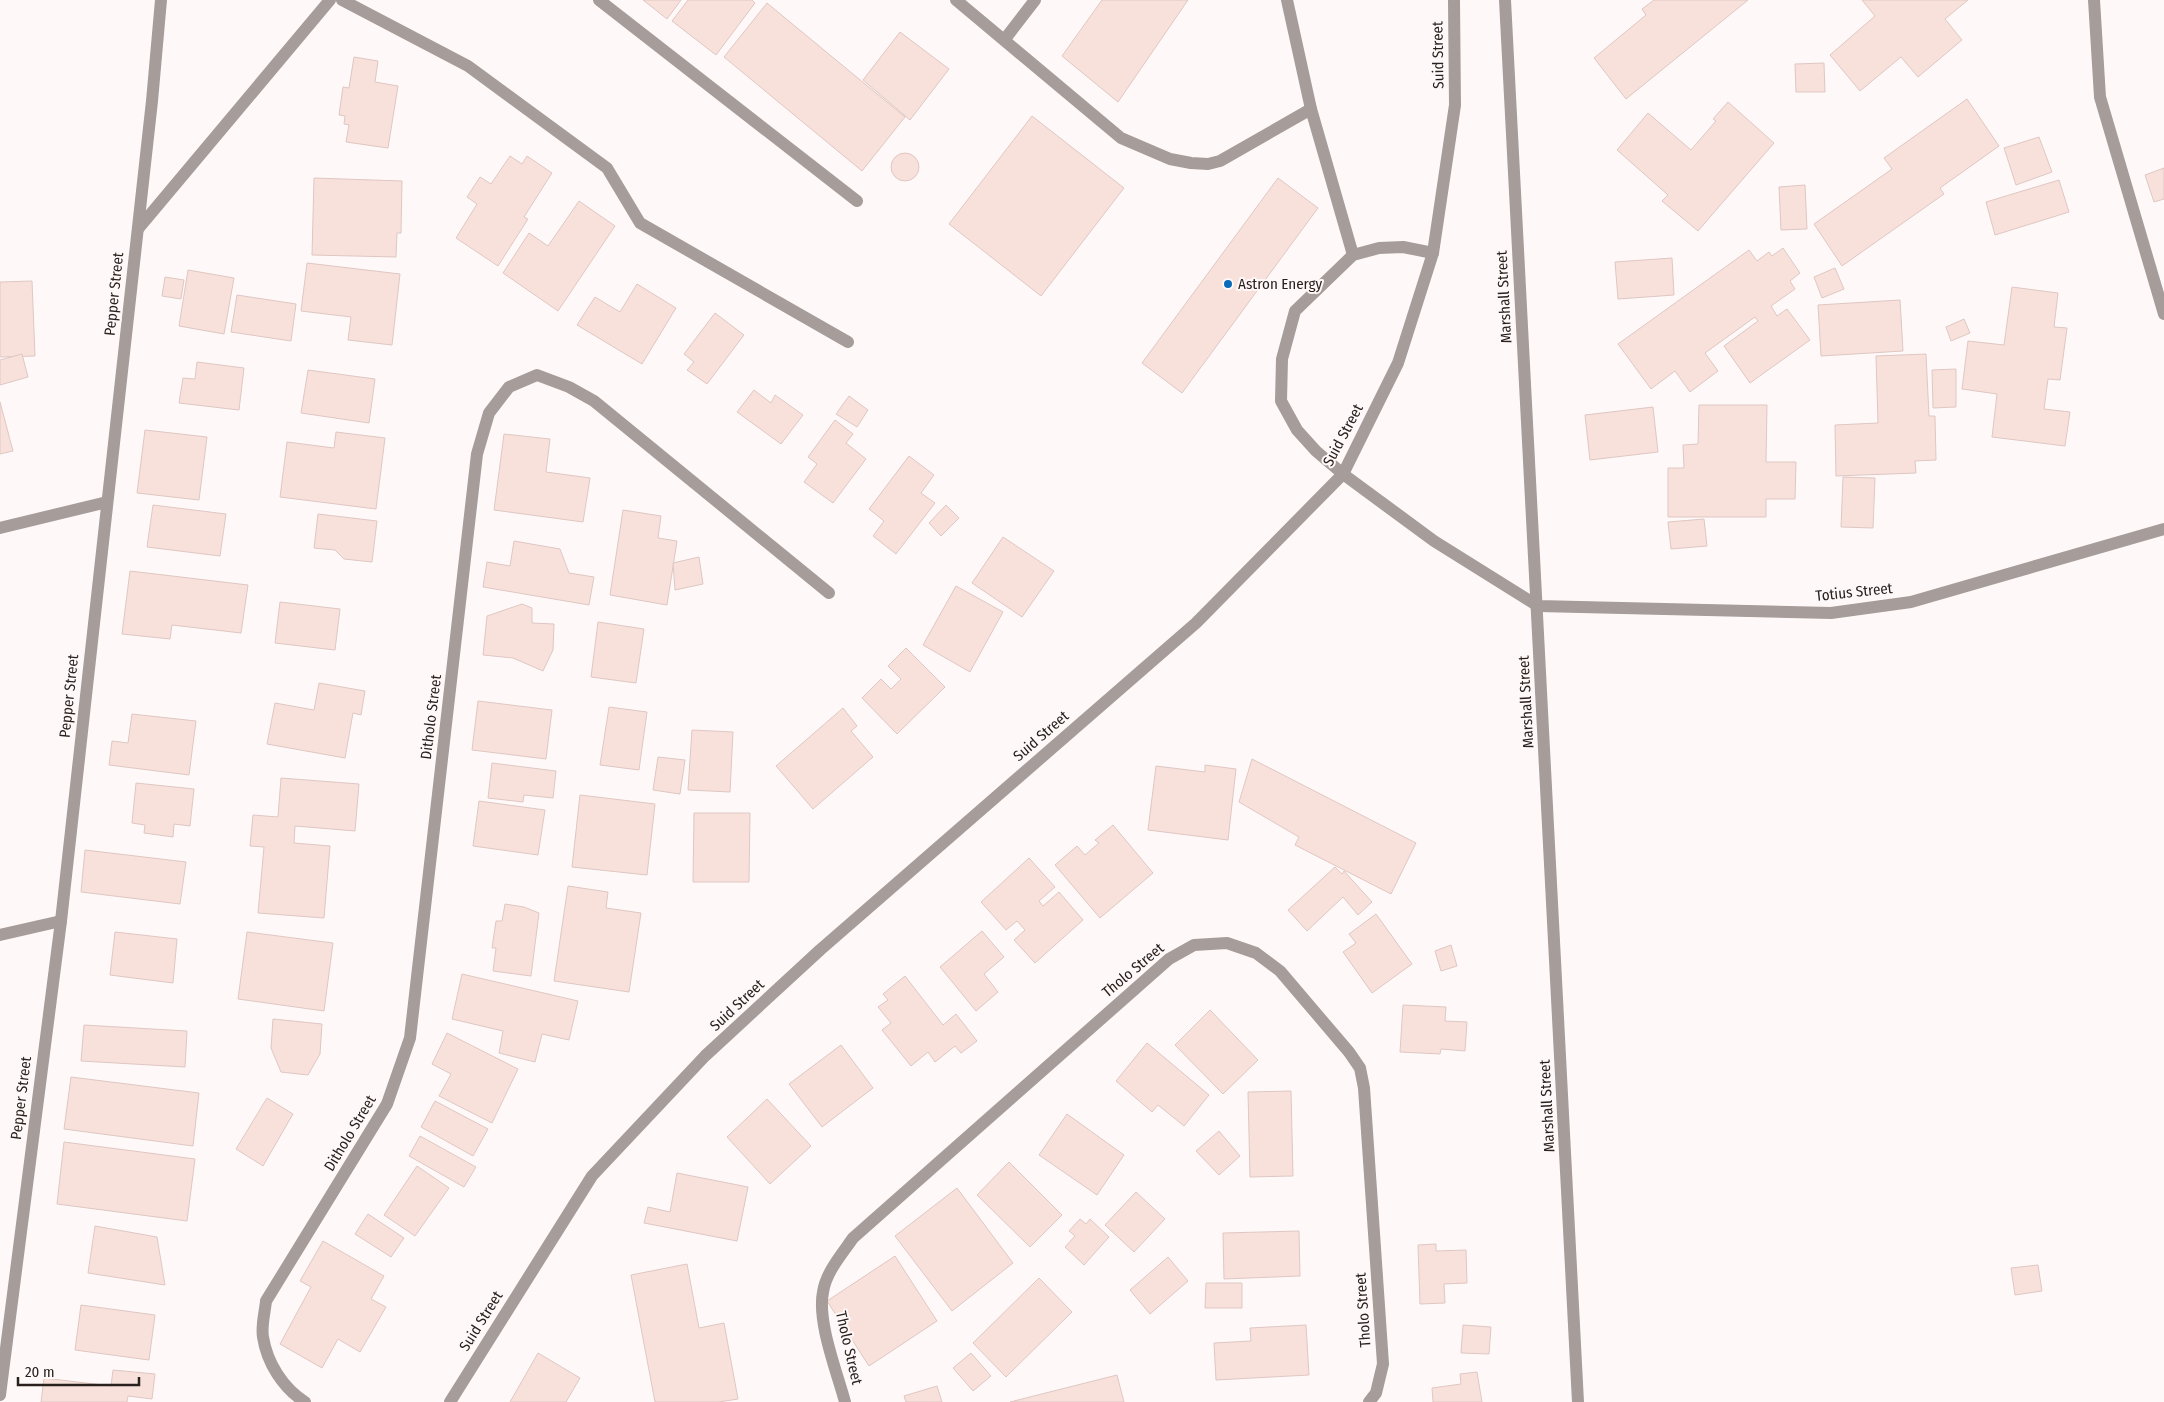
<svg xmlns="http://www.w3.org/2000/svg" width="2164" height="1402" font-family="'Fira Sans Condensed',sans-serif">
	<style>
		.building { fill: #f8e0db; stroke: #dfc7c3 }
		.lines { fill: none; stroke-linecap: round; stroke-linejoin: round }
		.minor { stroke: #a69c9a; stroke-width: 12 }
		.poi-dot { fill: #096ab7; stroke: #fef9f8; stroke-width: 2 }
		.labels { text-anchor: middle; stroke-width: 4; stroke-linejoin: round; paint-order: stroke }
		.street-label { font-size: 15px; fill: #2a211f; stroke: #fef9f8 }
		.poi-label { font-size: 15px; fill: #2a211f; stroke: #fef9f8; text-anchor: start }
	</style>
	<rect width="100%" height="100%" fill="#fef9f8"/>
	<!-- building -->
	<g class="building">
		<path d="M643,0H681L667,19Z"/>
		<path d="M688,0H752L755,3L716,55L672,21Z"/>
		<path d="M1102,0H1188L1118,102L1062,56Z"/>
		<path d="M1654,0H1748L1626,99L1594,58L1646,15L1642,9Z"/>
		<path d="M1862,0H1968L1945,19L1962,40L1918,77L1901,57L1860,91L1830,55L1875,16Z"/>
		<path d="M767,3L905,117L862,171L724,57Z"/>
		<path d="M900,32L949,69L910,120L863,80Z"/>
		<path d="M354,57L378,61L375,82L398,86L388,148L346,142L349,125L344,124L345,116L339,115L343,87L349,88Z"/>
		<path d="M1824,63L1825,92H1796L1795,64Z"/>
		<path d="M1967,99L1999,146L1940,188L1944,194L1842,266L1814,224L1892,169L1884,158Z"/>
		<path d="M1728,102L1774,143L1698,231L1662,201L1668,195L1617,150L1648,113L1691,150L1716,121L1713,119Z"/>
		<path d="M1032,116L1124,188L1041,296L949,224Z"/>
		<path d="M2039,137L2052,172L2016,185L2004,148Z"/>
		<circle cx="905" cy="167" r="14"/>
		<path d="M510,156L522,164L527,156L552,173L524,217L528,219L498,266L456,238L477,204L467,197L480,177L491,184Z"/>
		<path d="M2164,168V199L2154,202L2145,175Z"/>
		<path d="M314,178L402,181L401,233H397L396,257L312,255Z"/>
		<path d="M1278,178L1318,208L1182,393L1142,363Z"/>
		<path d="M2059,180L2069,212L1995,235L1986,202Z"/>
		<path d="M1805,185L1807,229L1781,230L1779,187Z"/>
		<path d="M579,201L615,226L558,311L503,273L529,233L548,246Z"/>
		<path d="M1783,248L1800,273L1790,281L1795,289L1771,306L1777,316L1787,309L1810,340L1750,383L1724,346L1758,321L1755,317L1705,353L1718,371L1690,392L1675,371L1651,389L1618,344L1749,250L1757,261L1769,252L1772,256Z"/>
		<path d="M1672,258L1674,295L1618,299L1615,262Z"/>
		<path d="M307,263L400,274L392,345L348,340L351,317L301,311Z"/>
		<path d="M1835,268L1844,289L1822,298L1814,277Z"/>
		<path d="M188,270L234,278L224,334L179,326Z"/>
		<path d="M165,277L184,280L181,299L162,296Z"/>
		<path d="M32,281L35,356L0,357V282Z"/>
		<path d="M637,284L676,308L642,364L577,325L595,297L620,312Z"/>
		<path d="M2012,287L2058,293L2054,327L2067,328L2060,380L2048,379L2044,409L2070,412L2065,446L1992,437L1997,394L1962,389L1968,341L2004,345Z"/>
		<path d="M237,295L296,304L291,341L231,332Z"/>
		<path d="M1900,300L1903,351L1821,356L1818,305Z"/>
		<path d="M715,313L744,335L707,384L687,370L694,362L684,354Z"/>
		<path d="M1964,319L1970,333L1951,341L1946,327Z"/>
		<path d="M22,354L28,377L0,385V360Z"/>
		<path d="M1926,354L1929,416H1935L1936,460L1915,461L1916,473L1836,476L1835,425L1878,423L1876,356Z"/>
		<path d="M197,362L244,368L239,410L179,403L183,378L195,379Z"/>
		<path d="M1956,369V407L1933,408L1932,370Z"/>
		<path d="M308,370L375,379L369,423L301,413Z"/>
		<path d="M754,390L771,403L775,395L803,415L781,444L737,412Z"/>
		<path d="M849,396L868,410L857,427L836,414Z"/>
		<path d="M0,402L13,451L0,454Z"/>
		<path d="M1699,405H1767L1766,462H1796L1795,499H1766V517H1668V468H1684L1683,445L1698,444Z"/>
		<path d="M1653,407L1658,452L1590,460L1585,415Z"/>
		<path d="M835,420L853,434L846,443L866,459L833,503L804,482L817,464L808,457Z"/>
		<path d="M145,430L207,437L199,500L137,493Z"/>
		<path d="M336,432L385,438L376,509L280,497L287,442L334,448Z"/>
		<path d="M504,434L550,439L546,472L590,478L583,522L494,510Z"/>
		<path d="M909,456L934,475L921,493L935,503L896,554L873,536L884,521L869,509Z"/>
		<path d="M1843,477L1875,478L1873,528L1841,527Z"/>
		<path d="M153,505L226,514L220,556L147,547Z"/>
		<path d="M946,505L959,518L941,536L929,523Z"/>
		<path d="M623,510L661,516L658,538L677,541L667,605L610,595Z"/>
		<path d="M318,514L377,521L372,562L344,559L335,550L314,548Z"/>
		<path d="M1704,519L1707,546L1671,549L1668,522Z"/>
		<path d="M1003,537L1054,571L1022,617L972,583Z"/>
		<path d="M514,541L560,549L569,573L594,577L589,605L483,587L487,562L510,566Z"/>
		<path d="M699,557L703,584L675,590L673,563Z"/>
		<path d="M130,571L248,585L241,633L172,625L170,639L122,634Z"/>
		<path d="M956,586L1003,612L970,672L923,645Z"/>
		<path d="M280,602L340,609L335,650L275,643Z"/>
		<path d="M522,604L532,608V623L554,624L553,650L543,671L513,658L483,655L487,616Z"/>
		<path d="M598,622L644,629L636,683L591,677Z"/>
		<path d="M906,648L945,687L897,734L862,698L881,679L891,689L901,679L888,666Z"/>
		<path d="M319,683L365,691L361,715L353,713L345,758L267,744L275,703L314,710Z"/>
		<path d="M478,701L552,710L546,759L472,750Z"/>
		<path d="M609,707L647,712L639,770L600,765Z"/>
		<path d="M843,708L857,726L851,731L873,757L813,809L776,766Z"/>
		<path d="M132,714L196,721L189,775L109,765L112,741L128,743Z"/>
		<path d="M692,730L733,732L730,792L688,790Z"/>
		<path d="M658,757L685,760L680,794L653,790Z"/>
		<path d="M1252,759L1416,843L1391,894L1295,845L1299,837L1239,802Z"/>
		<path d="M492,763L556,771L553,798L524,795L523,802L488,798Z"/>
		<path d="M1205,765L1236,769L1228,840L1148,830L1156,766L1205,772Z"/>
		<path d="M281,778L359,784L355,831L295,826L294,843L330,846L324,918L258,913L264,847L250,846L253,815L278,817Z"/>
		<path d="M136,783L194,789L190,826L174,824L173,837L144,833L145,825L132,823Z"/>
		<path d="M580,795L655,804L647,875L572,867Z"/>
		<path d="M479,801L545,810L538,855L473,846Z"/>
		<path d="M694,813H750L749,882H693Z"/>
		<path d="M1113,825L1153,873L1100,918L1055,865L1077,846L1085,855L1099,843L1095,840Z"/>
		<path d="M85,850L186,862L180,904L81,892Z"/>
		<path d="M1029,858L1055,887L1039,901L1043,906L1059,892L1083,920L1035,963L1014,940L1025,930L1017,921L1006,930L981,902Z"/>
		<path d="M1335,867L1342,874L1344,871L1372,902L1358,915L1343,897L1307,931L1288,910Z"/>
		<path d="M568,886L608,892L606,908L641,913L629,992L554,981Z"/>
		<path d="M505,904L524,907L539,913L531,976L493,971L496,948H492L496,921H502Z"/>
		<path d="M1376,914L1412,964L1372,993L1343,952L1356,943L1349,934Z"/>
		<path d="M982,931L1004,957L984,974L998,992L976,1011L940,967Z"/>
		<path d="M115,932L177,939L173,983L110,975Z"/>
		<path d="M247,932L333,943L324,1011L238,999Z"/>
		<path d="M1451,945L1457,966L1441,971L1435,951Z"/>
		<path d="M462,974L578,1001L569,1040L542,1034L535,1062L499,1053L503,1031L452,1019Z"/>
		<path d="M905,976L943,1025L956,1014L977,1041L961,1053L955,1046L935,1062L928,1052L911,1066L882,1030L891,1023L878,1007L888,1000L883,994Z"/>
		<path d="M1403,1005L1446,1007L1445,1021L1467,1022L1465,1051L1441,1049L1440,1054L1400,1052Z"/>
		<path d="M1210,1010L1258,1060L1223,1094L1175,1045Z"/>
		<path d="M273,1019L322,1024L320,1054L308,1075L281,1072L271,1048Z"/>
		<path d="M84,1025L187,1031L185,1067L81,1061Z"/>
		<path d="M447,1033L518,1069L492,1123L439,1096L451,1074L432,1064Z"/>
		<path d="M1147,1043L1209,1095L1184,1126L1158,1105L1152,1112L1116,1081Z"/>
		<path d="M841,1045L873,1088L822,1127L789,1084Z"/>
		<path d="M71,1077L199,1093L193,1146L64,1129Z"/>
		<path d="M1291,1091L1293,1176L1250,1177L1248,1092Z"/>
		<path d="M267,1098L293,1114L263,1166L236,1149Z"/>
		<path d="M767,1099L811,1146L770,1184L727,1137Z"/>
		<path d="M435,1101L488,1129L473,1156L421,1127Z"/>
		<path d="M1067,1114L1124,1155L1097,1195L1039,1155Z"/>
		<path d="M1219,1131L1240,1156L1219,1175L1196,1151Z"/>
		<path d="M420,1136L476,1167L464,1187L409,1156Z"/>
		<path d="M64,1142L195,1159L187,1221L57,1204Z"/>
		<path d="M1009,1162L1062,1215L1030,1247L977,1195Z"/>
		<path d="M417,1166L449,1188L415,1236L384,1215Z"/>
		<path d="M677,1173L748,1187L737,1241L644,1223L648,1207L670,1212Z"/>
		<path d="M957,1188L1013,1263L952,1311L895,1236Z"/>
		<path d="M1136,1192L1165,1219L1134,1252L1105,1225Z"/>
		<path d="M368,1214L404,1238L391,1257L355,1234Z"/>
		<path d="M1080,1219L1086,1224L1090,1219L1109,1237L1084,1265L1065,1247L1075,1236L1069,1231Z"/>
		<path d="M95,1226L157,1237L165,1285L88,1273Z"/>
		<path d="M1299,1231L1300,1276L1224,1279L1223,1233Z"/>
		<path d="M323,1241L384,1276L371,1299L386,1307L360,1352L338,1339L322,1368L280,1344L311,1287L300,1281Z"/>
		<path d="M1436,1244V1251L1466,1250L1467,1283L1444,1284L1445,1303L1420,1304L1418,1245Z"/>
		<path d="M895,1256L937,1321L869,1366L827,1301Z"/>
		<path d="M1168,1257L1188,1281L1150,1314L1130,1290Z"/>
		<path d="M687,1264L699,1328L724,1323L738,1399L719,1402H655L631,1275Z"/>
		<path d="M2038,1265L2042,1291L2015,1295L2011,1268Z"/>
		<path d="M1039,1278L1072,1312L1006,1377L973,1343Z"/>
		<path d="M1206,1283H1242V1308H1205Z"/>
		<path d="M81,1305L155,1315L149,1360L75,1350Z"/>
		<path d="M1306,1325L1309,1375L1216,1380L1214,1343L1251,1341L1250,1328Z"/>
		<path d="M1463,1325L1491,1327L1489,1354L1461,1353Z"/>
		<path d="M538,1353L580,1378L566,1402H510Z"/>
		<path d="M971,1353L991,1376L973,1391L953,1368Z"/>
		<path d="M113,1370L155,1374L152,1399L128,1396L127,1402H41L44,1378L111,1386Z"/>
		<path d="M1477,1372L1482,1402H1433L1432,1388L1461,1384L1460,1374Z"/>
		<path d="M1117,1375L1124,1402H1010Z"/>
		<path d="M937,1386L942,1402H906L904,1396Z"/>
	</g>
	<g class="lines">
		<!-- minor -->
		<g class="minor">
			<path d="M342,0L468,66L607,168L640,223L848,342"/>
			<path d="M599,0L857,201"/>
			<path d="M956,0L1121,138L1170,159L1191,163L1208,164L1220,161L1311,109"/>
			<path d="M1287,0L1311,109L1353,255"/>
			<path d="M1505,0L1578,1402"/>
			<path d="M2094,0L2100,97L2164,314"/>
			<path d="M1005,39L1035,0"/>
			<path d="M138,229L330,0"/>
			<path d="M1433,253L1403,247L1379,248L1353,255L1295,311L1282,359L1281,401L1297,430L1316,451L1343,474L1434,541L1538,606L1831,613L1911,602L2164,529"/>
			<path d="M0,528L107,502"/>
			<path d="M0,935L61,921"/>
			<path d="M0,1395L61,921L152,101L161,0"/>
			<path d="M305,1402C283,1388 267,1363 263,1337C261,1326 265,1312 266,1301L387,1104L410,1038L477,454L489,413L509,387L537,375L569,387L594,401L829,593"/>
			<path d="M450,1402L592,1176L705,1056L820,950L1196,623L1343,474L1398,363L1433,253L1455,105L1454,0"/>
			<path d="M845,1402C837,1372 817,1322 823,1292C826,1272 842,1254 853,1238L1169,959L1194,945L1227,943L1256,953L1280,971L1349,1052L1360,1068L1364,1088L1383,1364L1376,1393L1369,1402"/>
		</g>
	</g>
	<!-- markers -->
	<circle class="poi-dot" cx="1228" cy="284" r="5"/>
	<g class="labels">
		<!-- street labels -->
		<g class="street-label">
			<text transform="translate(1438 55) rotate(-91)" y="5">Suid Street</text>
			<text transform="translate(114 294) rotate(-84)" y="5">Pepper Street</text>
			<text transform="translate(1504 297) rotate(-93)" y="5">Marshall Street</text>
			<text transform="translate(1343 435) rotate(-62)" y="5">Suid Street</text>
			<text transform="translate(1854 592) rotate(-6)" y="5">Totius Street</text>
			<text transform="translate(69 696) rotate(-84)" y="5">Pepper Street</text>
			<text transform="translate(1526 702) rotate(-93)" y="5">Marshall Street</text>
			<text transform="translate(431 717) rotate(-83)" y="5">Ditholo Street</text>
			<text transform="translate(1041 736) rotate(-41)" y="5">Suid Street</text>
			<text transform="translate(1133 970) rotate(-40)" y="5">Tholo Street</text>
			<text transform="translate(737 1005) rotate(-43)" y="5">Suid Street</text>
			<text transform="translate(21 1098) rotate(-83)" y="5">Pepper Street</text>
			<text transform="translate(1547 1106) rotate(-93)" y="5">Marshall Street</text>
			<text transform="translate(350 1133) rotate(-59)" y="5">Ditholo Street</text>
			<text transform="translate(1363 1310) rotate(-94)" y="5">Tholo Street</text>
			<text transform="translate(481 1321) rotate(-58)" y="5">Suid Street</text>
			<text transform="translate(849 1348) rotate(77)" y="5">Tholo Street</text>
		</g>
		<!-- poi labels -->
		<g class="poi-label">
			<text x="1238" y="289">Astron Energy</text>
		</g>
	</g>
	<!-- scale -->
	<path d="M18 1377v8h121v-8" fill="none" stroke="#2a211f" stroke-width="2.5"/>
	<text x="25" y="1377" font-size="15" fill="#2a211f" stroke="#fef9f8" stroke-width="4" paint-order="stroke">20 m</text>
</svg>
